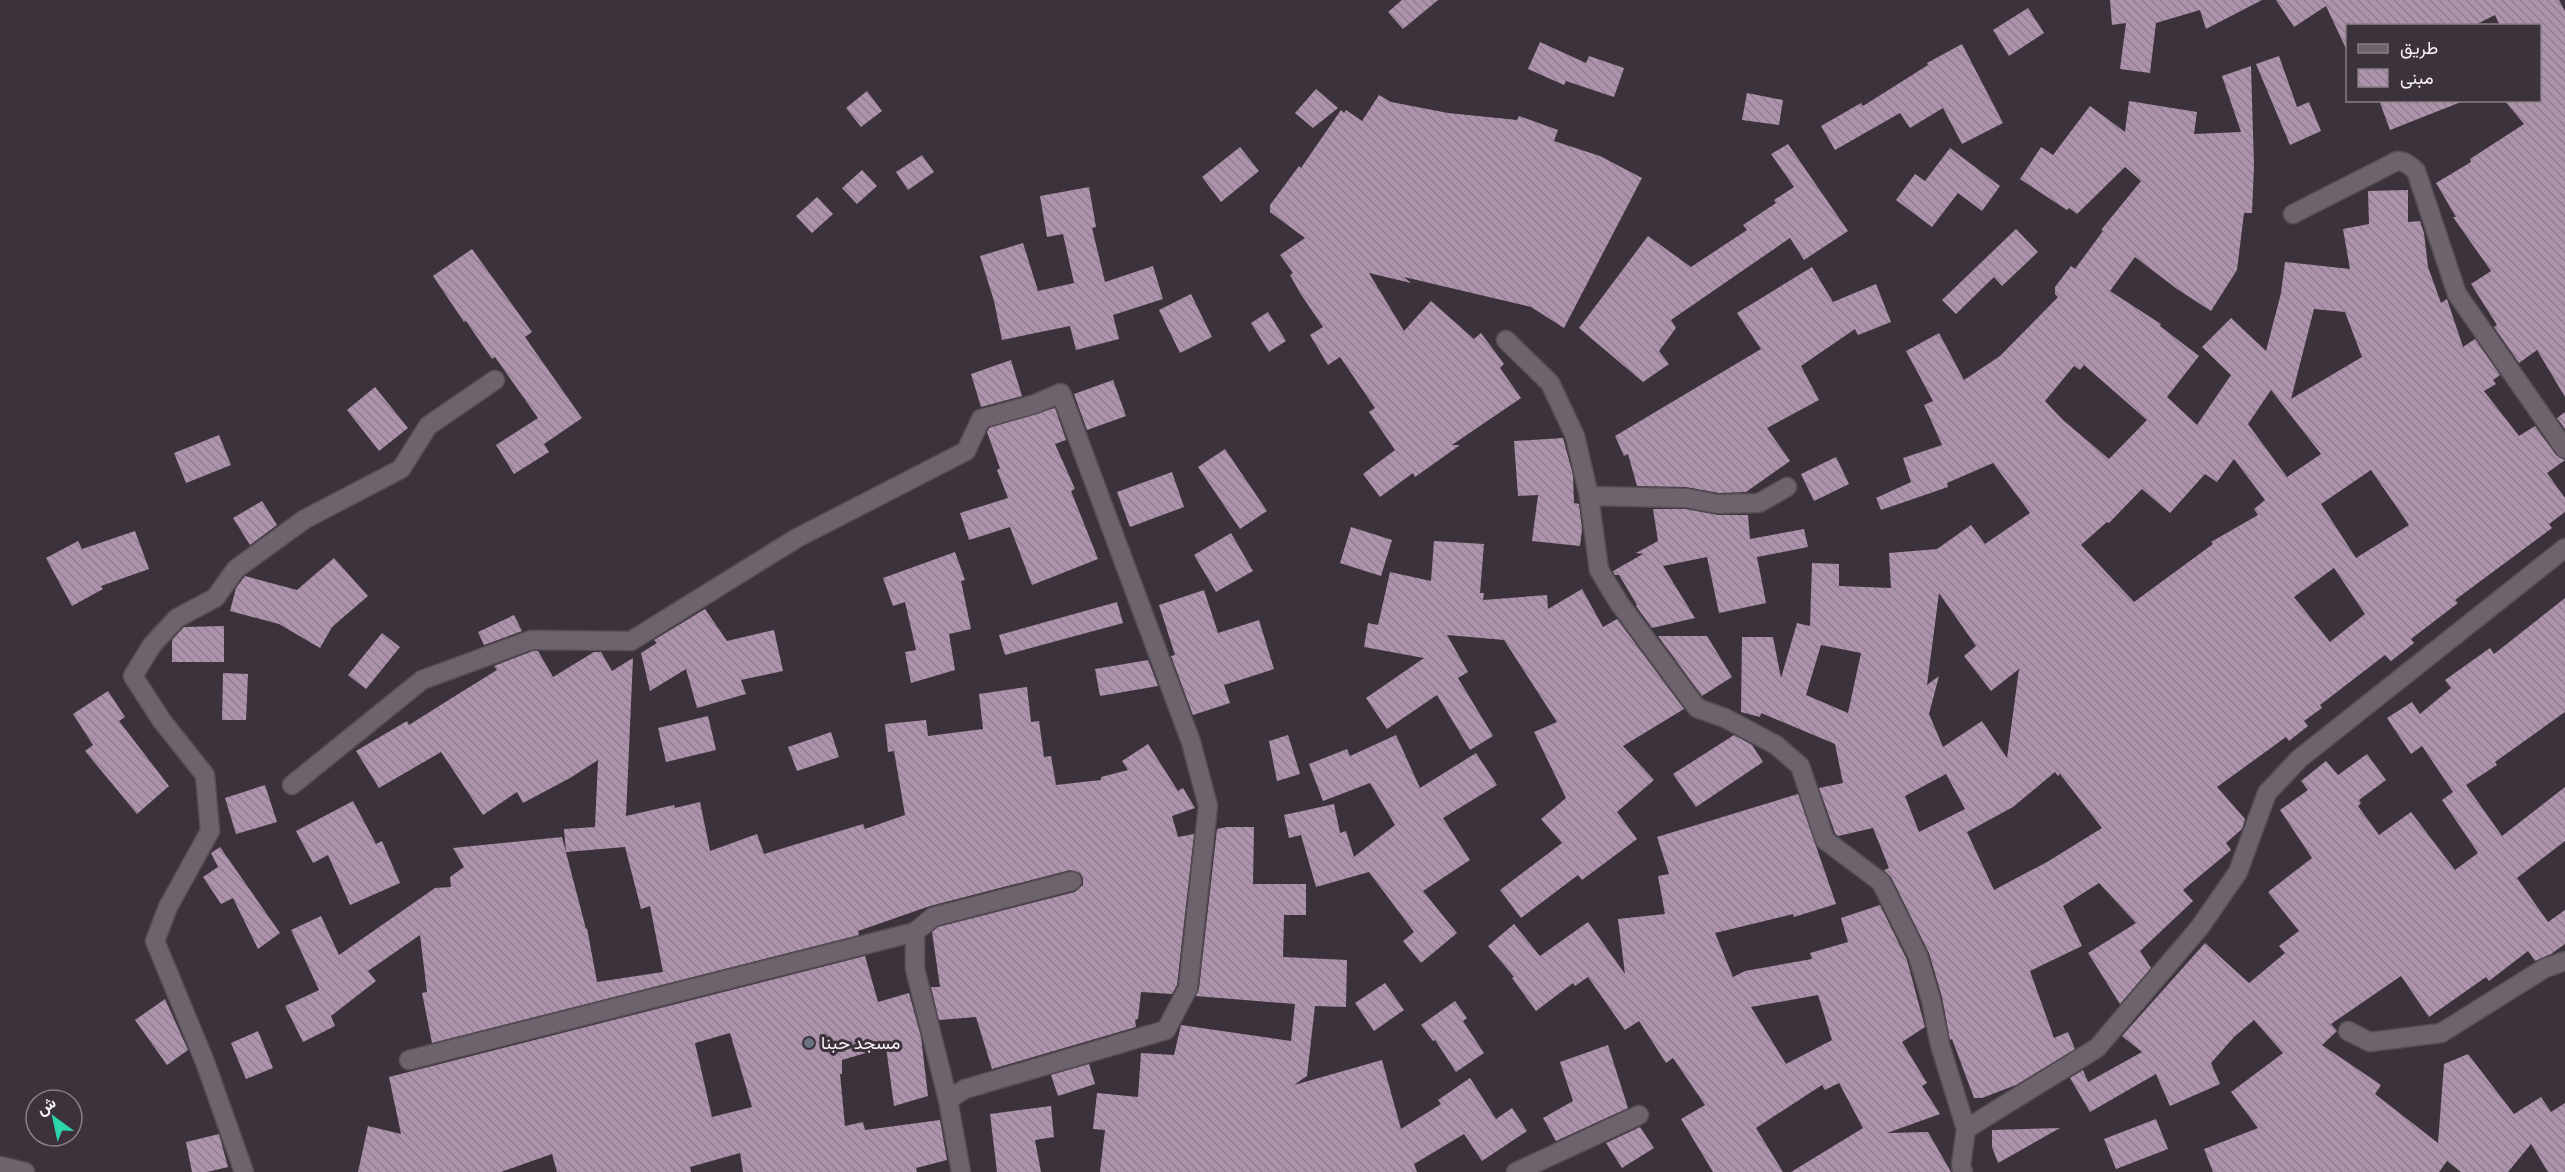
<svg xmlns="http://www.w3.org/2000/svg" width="2565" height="1172" font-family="'Source Sans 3',Vazirmatn,sans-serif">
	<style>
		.building { fill: url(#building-back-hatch); fill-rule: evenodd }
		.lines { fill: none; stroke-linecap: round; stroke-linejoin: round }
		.minor-casing { stroke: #564e55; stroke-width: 21 }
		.minor { stroke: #6e636d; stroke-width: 18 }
		.worship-dot { fill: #6b7280; stroke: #3c323b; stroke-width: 2 }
		.labels { text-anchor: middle; stroke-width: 6; stroke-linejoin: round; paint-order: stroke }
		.poi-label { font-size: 18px; fill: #f9f3f8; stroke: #3c323b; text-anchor: start }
	</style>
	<defs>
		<pattern id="building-back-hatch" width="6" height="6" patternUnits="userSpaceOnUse" patternTransform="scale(1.5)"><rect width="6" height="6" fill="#ad93ac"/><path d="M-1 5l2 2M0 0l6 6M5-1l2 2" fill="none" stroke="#907d8f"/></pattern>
	</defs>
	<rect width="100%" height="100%" fill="#3c323b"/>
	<!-- building -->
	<g class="building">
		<path d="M1402,0H1438L1403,29L1388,12Z"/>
		<path d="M2110,0H2262L2206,29L2200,10L2156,23L2150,73L2120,69L2126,23L2112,25Z"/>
		<path d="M2276,0H2559L2565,11V397L2537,350L2519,363L2494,327L2497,325L2471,284L2491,271L2453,217H2456L2436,183L2471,162L2470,159L2524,124L2504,100H2540V26H2500L2495,15L2473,26H2349L2348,21V53L2326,6L2294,27Z"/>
		<path d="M2028,8L2044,33L2009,56L1993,30Z"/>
		<path d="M1540,42L1586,63L1589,56L1624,68L1614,97L1566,81L1564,85L1528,69Z"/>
		<path d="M1962,44L2003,123L1962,144L1943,108L1910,128L1900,113L1835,150L1821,126L1861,103L1863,106L1928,65L1927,63Z"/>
		<path d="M2279,56L2297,107L2309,102L2321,131L2290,145L2256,64Z"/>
		<path d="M2251,66L2254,166L2252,213H2244L2237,270L2211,311L2177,289L2135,257L2110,291L2161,324L2160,326L2199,356L2167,397L2197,425L2231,375L2202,347L2231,318L2266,351L2281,293L2285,262L2350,269L2343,229L2369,224L2368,191L2408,190V222L2420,221L2424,233L2428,267L2441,303L2447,299L2463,347L2475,339L2500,375L2493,380L2496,384L2484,391L2519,436L2535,426L2556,455L2565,460L2547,473L2565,498V512L2549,524L2552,528L2455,600L2458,603L2411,639L2414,643L2391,661L2385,655L2320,705L2322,708L2304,721L2308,726L2289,741L2286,737L2217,787L2245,819L2242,829L2226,843L2231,850L2183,890L2193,901L2140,951L2151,968L2120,1004L2088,953L2136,923L2099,883L2063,906L2082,946L2030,971L2054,1038L2068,1032L2075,1049L2016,1085L1982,1098H1974L1952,1039L1950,1040L1942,997L1929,953L1891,877L1884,870L1889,868L1873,828L1838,836L1835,833L1819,788L1843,783L1835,744L1761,713L1760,717L1741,712L1742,637H1773L1781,678L1797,623L1810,626L1812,563L1839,564V586L1891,588L1889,553L1937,549L1971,525L1985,544L2030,513L1993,463L1947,483L1948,487L1881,510L1876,498L1911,482L1903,458L1942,445L1924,405L1933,401L1906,351L1939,333L1964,380L2000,356L2058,297L2055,294V287L2071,266L2075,269L2103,231L2101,230L2141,181L2125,167L2077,214L2069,208L2067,210L2020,179L2041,147L2053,155L2090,106L2125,132L2129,101L2197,112L2194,134L2241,132L2222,76ZM2314,309L2345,312L2362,357L2291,399ZM2084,365L2147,420L2109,459L2063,420L2045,401L2074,366L2080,370ZM2271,390L2321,454L2287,477L2248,424ZM2234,459L2265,500L2254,509L2258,515L2211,542L2213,544L2134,602L2081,545L2107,522L2109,523L2142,489L2170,513L2205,474L2217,482ZM2371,470L2409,525L2356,558L2321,504ZM2334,568L2365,614L2330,642L2294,597ZM1939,593L1976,646L1964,656L1991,691L2019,669L2007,758L1982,721L1943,747L1929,714L1939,676L1927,685ZM1821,645L1861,653L1848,713L1806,695ZM2055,772L2058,776L2060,774L2102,828L2047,862L1994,890L1967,832L2013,807ZM1946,774L1965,809L1919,832L1905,796Z"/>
		<path d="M1316,89L1338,108L1313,128L1295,113Z"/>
		<path d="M867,91L882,111L861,127L846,108Z"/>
		<path d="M1747,93L1783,100L1779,125L1742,120Z"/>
		<path d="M1379,95L1391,102L1448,113L1517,120L1519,116L1558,130L1554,141L1600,156L1642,178L1564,328L1531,307L1404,277L1411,283L1369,273L1404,331L1431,301L1474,339L1481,333L1504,364L1500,368L1521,398L1452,445H1460L1415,477L1413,473L1380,497L1363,474L1395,450L1369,412L1375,408L1340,357L1328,365L1310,335L1323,327L1300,293L1290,275L1293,273L1280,255L1305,238L1270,212V205L1299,166L1301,168L1341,110L1344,113L1346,110L1362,121Z"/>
		<path d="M2379,100H2460L2461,102L2390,130Z"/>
		<path d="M1788,144L1848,231L1804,260L1790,238L1671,320L1676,328L1659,351L1669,364L1643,382L1579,328L1648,236L1691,267L1747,230L1743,225L1776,203L1774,200L1794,187L1771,154Z"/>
		<path d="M1240,147L1259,171L1221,202L1202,177Z"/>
		<path d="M1950,148L2000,186L1982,211L1958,193L1932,227L1896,200L1915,174L1925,181Z"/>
		<path d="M922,155L934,172L908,190L896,172Z"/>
		<path d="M862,170L877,186L857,204L842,188Z"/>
		<path d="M1089,187L1096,227L1092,228L1105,282L1153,266L1163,299L1113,315L1119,339L1076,350L1070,326L1002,340L994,301L980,256L1023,243L1038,291L1074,283L1063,234L1047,237L1040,196Z"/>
		<path d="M817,197L833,214L812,233L796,216Z"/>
		<path d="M2016,229L2038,252L2002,286L1994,277L1956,314L1942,300Z"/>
		<path d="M472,249L532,332L525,337L582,418L544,444L549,452L514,474L496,445L538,418L495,357L492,359L466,321L464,322L433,276Z"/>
		<path d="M1812,267L1833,302L1876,284L1891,322L1858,335L1855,329L1801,366L1819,400L1767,428L1790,461L1746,492L1719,493L1686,487L1637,486L1628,454L1624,456L1615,436L1761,349L1737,313Z"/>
		<path d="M1191,294L1212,337L1180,353L1159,310Z"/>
		<path d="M1268,312L1286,341L1269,352L1251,323Z"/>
		<path d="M1011,360L1022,396L981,407L971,374Z"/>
		<path d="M1113,380L1126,416L1087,430L1074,394Z"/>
		<path d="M375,387L408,428L379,451L347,410Z"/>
		<path d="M1055,408L1066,440L1055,444L1075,489L1071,491L1098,559L1032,585L1010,527L969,540L960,513L1008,498L997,470L1000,468L987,432L989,428Z"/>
		<path d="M2565,412V429L2557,418Z"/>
		<path d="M219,435L231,465L186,483L174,453Z"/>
		<path d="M1563,438L1573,475L1574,503L1579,504L1582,529L1580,546L1532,541L1538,495L1518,496L1514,441Z"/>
		<path d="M1225,449L1267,511L1240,529L1198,467Z"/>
		<path d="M1836,457L1849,484L1814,501L1801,474Z"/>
		<path d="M1172,472L1184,507L1130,527L1117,492Z"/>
		<path d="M262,501L277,525L250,545L233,518Z"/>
		<path d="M1653,509H1685L1718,515H1748L1750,539L1804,529L1808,547L1757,557L1766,603L1719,613L1707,557L1663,566L1695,618L1652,628L1636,606L1637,605L1619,575H1615L1613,571L1643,554L1636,553L1658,541Z"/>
		<path d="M1351,527L1392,540L1381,576L1340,563Z"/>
		<path d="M135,531L149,569L101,586L103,589L72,606L46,558L78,541L82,549Z"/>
		<path d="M1231,533L1253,571L1216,592L1194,555Z"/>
		<path d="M1434,541L1484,544L1480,593H1484L1483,600L1547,595L1548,609L1582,589L1603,627L1617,619L1684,709L1623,746L1654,780L1617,812L1637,839L1582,880L1578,875L1521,918L1500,890L1562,843L1541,819L1566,798L1534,732L1557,722L1504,640L1447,635L1468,672L1458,678L1493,736L1470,750L1437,695L1387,729L1366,698L1424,658L1364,647L1368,623L1378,625L1390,572L1431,581Z"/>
		<path d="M955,552L965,580L961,581L971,629L949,634L955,670L911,683L905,652L916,650L905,602L893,606L883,578Z"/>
		<path d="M334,558L368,596L332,627L320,648L279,624L230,611L236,588L245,576L297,590Z"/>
		<path d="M1204,590L1218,633L1259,620L1274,669L1224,685L1230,703L1193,715L1171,656L1175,655L1159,605Z"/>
		<path d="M2565,598V712L2495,762L2497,765L2466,785L2502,836L2565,787V841L2517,878L2548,922L2565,910V944L2551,954L2535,961L2528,951L2489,981L2486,977L2429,1017L2401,976L2331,1024L2337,1031L2322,1045L2381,1085L2375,1094L2438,1143L2444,1064L2468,1054L2514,1114L2541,1097L2551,1112L2565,1103V1172H2548L2531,1144L2508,1172H2461L2447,1161L2439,1172H2213L2204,1149L2258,1128L2231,1092L2283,1053L2254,1020L2234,1037L2211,1063L2220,1084L2170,1106L2156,1074L2090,1112L2070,1078L2083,1070L2088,1082L2142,1052L2122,1036L2205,943L2249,983L2285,953L2279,946L2299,931L2268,892L2312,858L2280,810L2308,790L2301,781L2326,761L2338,775L2367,754L2386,780L2359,800L2361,803L2358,806L2379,835L2411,812L2455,870L2478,853L2442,800L2453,792L2422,746L2411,754L2387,718L2412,702L2420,714L2451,688L2445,680L2490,648L2494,654Z"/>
		<path d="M1117,602L1123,623L1005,655L999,635Z"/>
		<path d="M705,609L727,641L774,630L783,671L741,680L746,694L697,708L686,669L650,691L641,653L657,643L654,640Z"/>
		<path d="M514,615L522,631L484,645L478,632Z"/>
		<path d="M224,626V662H172V640L184,627Z"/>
		<path d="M382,633L400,647L366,689L348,675Z"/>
		<path d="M1658,636H1707L1732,677L1702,696Z"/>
		<path d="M533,651H538L553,677L594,652H601L612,671L633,658L626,816L674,805L675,808L700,802L710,851L757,834L764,854L863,824L865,829L905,815L894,751L888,752L885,724L926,720L928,736L983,729L979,694L1027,687L1031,722L1039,721L1044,757L1051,756L1056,785L1101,780V777L1128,770L1122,761L1148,744L1178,791L1183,788L1195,808L1172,816L1178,837L1194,834L1177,985L1172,994L1141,992L1138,1019L1135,1020L1136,1027L992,1069L976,1017L939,1020L931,987H940L932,932L938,927L1075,892L1083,885V878L1080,873L1070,870L930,906L858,931L859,935L432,1043L422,993L427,992L420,935L368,971L376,981L331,1016L335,1026L303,1042L285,1006L319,990L291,930L321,916L339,955L435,888L451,887L450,877L464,867L453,848L562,837L586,929L587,928L597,982L663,972L650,906L641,909L625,847L566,852L564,829L595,827L598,760L570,778L523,803L517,792L483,815L441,752L379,788L356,751L407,721L409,725L455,696L497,670L494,666Z"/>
		<path d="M1148,660L1158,686L1100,696L1095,669Z"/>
		<path d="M223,673L248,674L246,720H222Z"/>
		<path d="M108,691L125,717L119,721L169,786L137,814L85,751L93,745L73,714Z"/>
		<path d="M708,716L716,750L666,762L658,728Z"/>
		<path d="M831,732L839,757L797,771L788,747Z"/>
		<path d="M1288,735L1300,774L1277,781L1269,741Z"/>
		<path d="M1396,735L1420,788L1476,753L1497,785L1443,818L1470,860L1423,891L1457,933L1421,963L1403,941L1414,932L1369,872L1316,887L1301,835L1289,838L1284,815L1334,804L1340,833L1346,831L1354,857L1395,825L1370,783L1323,801L1309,764L1347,749L1350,756Z"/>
		<path d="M1734,735L1752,745L1763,762L1696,807L1673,774Z"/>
		<path d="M265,785L277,822L236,834L225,798Z"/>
		<path d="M1798,794L1836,904L1794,917L1793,914L1715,933L1733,977L1745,971L1812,959L1810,953L1848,942L1841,918L1880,905L1907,960L1925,1027L1902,1042L1927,1083L1922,1086L1940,1114L1887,1133L1928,1132L1951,1172H1791L1863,1128L1839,1083L1825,1090L1822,1085L1756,1128L1783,1172H1713L1681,1119L1705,1105L1673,1058L1666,1063L1639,1021L1625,1030L1588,977L1575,986L1573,983L1536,1011L1512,978L1514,977L1488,946L1514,924L1540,956L1588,922L1625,974L1618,919L1665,914L1658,876L1669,874L1657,837ZM1818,995L1832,1040L1786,1064L1751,1007Z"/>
		<path d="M353,801L376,844L382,841L400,883L350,905L328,855L313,863L296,831Z"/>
		<path d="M1227,827H1254L1253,884H1306V915H1284L1283,957L1347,960L1346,1007L1315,1006L1307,1076L1294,1085L1382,1060L1401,1129L1441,1104L1438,1100L1470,1078L1496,1119L1512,1108L1527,1131L1482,1161L1464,1134L1414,1164L1417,1172H1100L1105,1130L1093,1129L1097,1093L1138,1097L1141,1053L1174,1055L1181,1025L1291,1041L1295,1004L1196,996L1199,989L1217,829Z"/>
		<path d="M220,847L280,933L258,949L233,898L221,904L203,877L218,867L211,853Z"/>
		<path d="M865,956L878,1002L909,993L921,1037L928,1096L894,1106L886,1047L842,1060V1074H840L845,1126L863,1122L865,1130L940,1120L947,1160L916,1168L917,1172H743L740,1153L690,1167L691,1172H557L552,1154L501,1172H358L368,1126L401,1134L389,1077ZM730,1033L752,1107L712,1117L695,1043Z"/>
		<path d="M1385,983L1404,1010L1374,1031L1355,1003Z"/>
		<path d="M165,999L188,1050L167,1065L135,1020Z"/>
		<path d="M1455,1001L1467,1018L1463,1021L1484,1053L1456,1072L1435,1040L1433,1041L1421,1025Z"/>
		<path d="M258,1031L273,1068L246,1079L231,1043Z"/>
		<path d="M1608,1045L1628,1108L1556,1141L1543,1118L1573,1101L1560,1062Z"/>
		<path d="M1089,1064L1095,1084L1058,1096L1051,1075Z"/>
		<path d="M1051,1106L1054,1137L1035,1140L1041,1172H997L990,1114Z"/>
		<path d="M2156,1119L2168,1149L2116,1169L2104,1139Z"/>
		<path d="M1640,1127L1654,1148L1622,1168L1606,1143Z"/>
		<path d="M2060,1128L1998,1163L1992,1147V1130Z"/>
		<path d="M219,1134L228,1167L207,1172H192L186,1142Z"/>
	</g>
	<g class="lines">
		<defs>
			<g id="minor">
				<path d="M2293,214L2397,161C2405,161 2409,165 2416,171L2457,294L2565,449"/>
				<path d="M1506,340L1550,383L1575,436L1589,496L1599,570L1619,603L1697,708L1725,718L1776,745L1800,766L1825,840L1881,882L1918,956L1931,1000L1940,1045L1966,1129"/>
				<path d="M1589,496L1686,498L1718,504L1759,503L1787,487"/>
				<path d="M292,785L422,680L531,640L631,641L797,538L966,451L981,419L1035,404L1061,393L1191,742L1208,806L1188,988L1166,1030L965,1089L948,1100L961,1172"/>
				<path d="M2348,1031L2370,1042L2441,1033L2545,968L2565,961"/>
				<path d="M409,1060L915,932"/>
				<path d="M948,1100L915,969V932L933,917L1072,881"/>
				<path d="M0,1166L25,1172"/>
				<path d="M244,1172L205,1062L155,941L168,907L210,831L205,775L162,721L133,676L152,645L177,618L215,598L236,569L305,519L401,469L428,426L495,380"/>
				<path d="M1516,1172L1639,1115"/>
				<path d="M1963,1172L1961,1165L1966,1129L2097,1048L2200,927L2238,872L2267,793L2299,759L2565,548"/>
			</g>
		</defs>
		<!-- minor casing -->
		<use href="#minor" class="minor-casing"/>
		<!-- minor -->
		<use href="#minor" class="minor"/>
	</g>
	<!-- markers -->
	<circle class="worship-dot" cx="809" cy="1043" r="6"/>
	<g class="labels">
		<!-- poi labels -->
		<g class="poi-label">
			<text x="821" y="1049">مسجد حبنا</text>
		</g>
	</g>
	<!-- legend -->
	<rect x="2346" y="24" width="195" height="78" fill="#3c323b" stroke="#887f87" stroke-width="1.5"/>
	<rect x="2358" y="44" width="30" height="9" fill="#6e636d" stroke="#887f87" stroke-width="1.5"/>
	<text x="2400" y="54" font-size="18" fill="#f9f3f8">طريق</text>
	<rect x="2358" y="69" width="30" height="18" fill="url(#building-back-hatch)" stroke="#887f87" stroke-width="1.5"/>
	<text x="2400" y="84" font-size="18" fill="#f9f3f8">مبنى</text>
	<!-- north arrow -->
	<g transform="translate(54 1118) rotate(327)"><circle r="28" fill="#3c323b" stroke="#887f87" stroke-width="1.5"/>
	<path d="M0-4.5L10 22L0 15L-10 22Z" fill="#2cd5ab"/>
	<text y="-9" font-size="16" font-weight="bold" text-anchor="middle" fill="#f9f3f8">ش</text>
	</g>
</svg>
